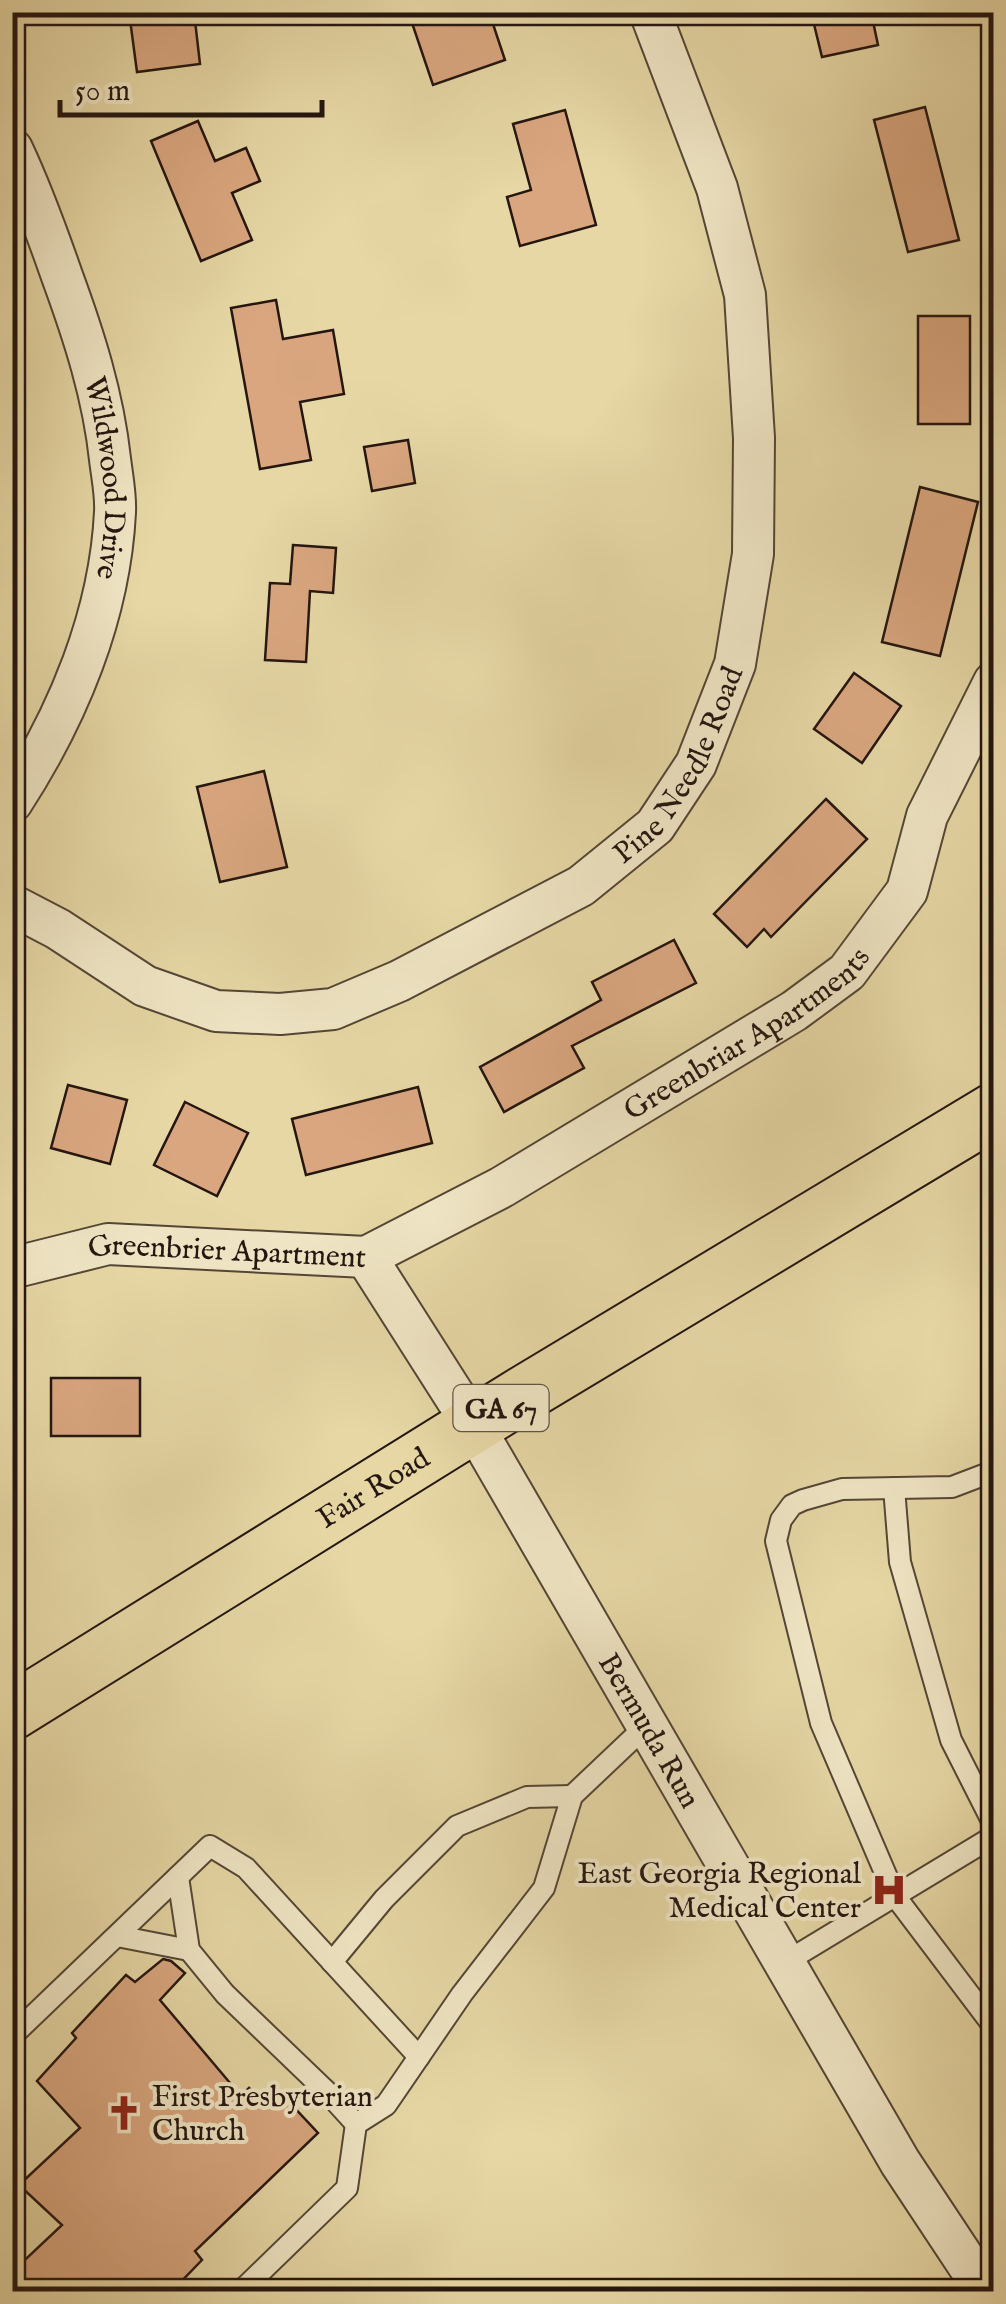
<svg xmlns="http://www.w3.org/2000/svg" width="1006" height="2304" font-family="'IM FELL English',serif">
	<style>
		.building { fill: #d9a67f; stroke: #241610; stroke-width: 2.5 }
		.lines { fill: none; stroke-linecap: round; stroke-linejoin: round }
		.service-casing { stroke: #544635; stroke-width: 24 }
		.minor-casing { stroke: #544635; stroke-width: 44 }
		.primary-casing { stroke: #241610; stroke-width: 59 }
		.service { stroke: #efe5c4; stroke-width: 20 }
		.minor { stroke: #efe5c4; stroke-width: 40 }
		.primary { stroke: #e6d7a5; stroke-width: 55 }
		.labels { text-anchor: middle; stroke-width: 8; stroke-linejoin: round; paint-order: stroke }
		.shield { fill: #efe5c4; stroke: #615446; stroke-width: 2.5 }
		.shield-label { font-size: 28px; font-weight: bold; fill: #241610 }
		.street-label { font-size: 30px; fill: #241610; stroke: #efe5c4 }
		.poi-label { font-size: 30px; fill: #241610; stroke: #efe5c4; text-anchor: end }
	</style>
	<rect width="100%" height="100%" fill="#e6d7a5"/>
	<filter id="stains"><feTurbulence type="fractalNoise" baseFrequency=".002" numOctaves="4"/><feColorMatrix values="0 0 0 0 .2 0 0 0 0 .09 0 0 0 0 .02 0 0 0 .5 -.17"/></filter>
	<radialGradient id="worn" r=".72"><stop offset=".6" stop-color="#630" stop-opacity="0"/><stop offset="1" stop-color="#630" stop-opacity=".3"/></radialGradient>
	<!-- building -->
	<g class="building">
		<path d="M129,12H194L200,64L137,72Z"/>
		<path d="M432,12H489L505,60L433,85L411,20Z"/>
		<path d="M811,12H871L878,45L822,57Z"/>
		<path d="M925,107L959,240L908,252L874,120Z"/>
		<path d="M565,110L596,225L520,246L507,197L531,190L513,124Z"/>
		<path d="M198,121L215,161L246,148L260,181L232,193L252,240L201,261L151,141Z"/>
		<path d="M276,300L283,339L333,330L344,394L300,402L311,460L260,469L231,308Z"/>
		<rect x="918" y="316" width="52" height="108"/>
		<path d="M408,440L415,483L372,491L364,447Z"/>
		<path d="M920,487L978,502L940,656L882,642Z"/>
		<path d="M293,545L336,548L333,593L310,591L306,662L265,660L270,583L290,584Z"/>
		<path d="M854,673L901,706L862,763L814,729Z"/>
		<path d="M264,771L287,867L220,882L197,787Z"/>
		<path d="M826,799L867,839L771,937L764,929L747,947L714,914Z"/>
		<path d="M674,940L696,983L572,1046L584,1068L504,1112L480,1067L601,1000L592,982Z"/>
		<path d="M68,1085L127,1100L110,1164L51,1148Z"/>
		<path d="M418,1087L432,1143L306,1175L292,1119Z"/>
		<path d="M185,1102L248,1133L217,1196L154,1165Z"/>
		<rect x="51" y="1378" width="89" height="58"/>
		<path d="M163,1959L171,1961L185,1973L160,2000L241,2096L249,2088L261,2098L275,2087L318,2133L195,2251L202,2260L171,2292H12V2272L62,2225L19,2185L80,2128L37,2081L76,2038L72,2033L126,1975L135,1982Z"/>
	</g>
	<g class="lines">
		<defs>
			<g id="service">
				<path d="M994,1471L952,1487L842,1489L803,1500L792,1505L781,1520L776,1541L821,1723L895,1896L994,2027"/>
				<path d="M894,1488L900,1562L951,1740L994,1825"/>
				<path d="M178,1877L189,1950L225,1994L326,2091L356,2124"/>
				<path d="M117,1936L189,1950"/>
				<path d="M332,1962L384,1899L457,1826L527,1797L572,1796"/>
				<path d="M784,1963L994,1836"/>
				<path d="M12,2036L210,1846L246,1868L419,2057"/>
				<path d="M240,2292L347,2188L356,2124L386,2105L462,1994L544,1888L572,1796L647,1725"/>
			</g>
			<g id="minor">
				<path id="s1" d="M12,149C32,191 47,233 62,276C84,336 103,395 110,459C112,476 116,495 115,512C110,615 68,716 12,802"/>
				<path id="s2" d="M12,905L58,929L145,986L216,1011L280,1014L333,1009L399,981L581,886L655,826L696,764L735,664L753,554L754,438L745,295L717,188L650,12"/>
				<path id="s3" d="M366,1257L473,1425L900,2162L986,2292"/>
				<path id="s4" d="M366,1257L502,1187L794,1011L847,972L907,891L927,816L994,682"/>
				<path id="s5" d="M12,1268L108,1244L366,1257"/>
			</g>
			<g id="primary">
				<path id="s6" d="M12,1712L517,1398L994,1111"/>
			</g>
		</defs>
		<!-- service casing -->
		<use href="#service" class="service-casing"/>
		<!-- minor casing -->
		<use href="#minor" class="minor-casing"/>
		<!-- primary casing -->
		<use href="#primary" class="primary-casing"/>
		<!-- service -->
		<use href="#service" class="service"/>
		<!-- minor -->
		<use href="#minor" class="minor"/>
		<!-- primary -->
		<use href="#primary" class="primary"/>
	</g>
	<!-- icons -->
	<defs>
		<symbol id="hospital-bare" viewBox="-9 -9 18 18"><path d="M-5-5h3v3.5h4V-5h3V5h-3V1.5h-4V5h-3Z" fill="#8f2418" stroke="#efe5c4" stroke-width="2.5" paint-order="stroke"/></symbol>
		<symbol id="church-bare" viewBox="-9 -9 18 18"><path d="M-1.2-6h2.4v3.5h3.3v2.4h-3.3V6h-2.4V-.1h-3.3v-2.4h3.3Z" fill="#8f2418" stroke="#efe5c4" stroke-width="2.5" paint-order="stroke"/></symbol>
	</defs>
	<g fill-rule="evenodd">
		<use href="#hospital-bare" x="864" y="1865" width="50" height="50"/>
		<use href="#church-bare" x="99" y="2088" width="50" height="50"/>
	</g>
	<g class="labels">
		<!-- shield labels -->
		<rect class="shield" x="453.5" y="1385" width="95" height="46" rx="8"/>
		<g class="shield-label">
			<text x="501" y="1418">GA 67</text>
		</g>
		<!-- street labels -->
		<g class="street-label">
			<text dy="10" stroke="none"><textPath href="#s1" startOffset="345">Wildwood Drive</textPath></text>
			<text dy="10" stroke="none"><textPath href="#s2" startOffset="785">Pine Needle Road</textPath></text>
			<text dy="10" stroke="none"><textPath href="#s4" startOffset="442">Greenbriar Apartments</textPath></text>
			<text dy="10" stroke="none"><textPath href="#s5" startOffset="218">Greenbrier Apartment</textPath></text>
			<text dy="10" stroke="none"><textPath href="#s6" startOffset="425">Fair Road</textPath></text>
			<text dy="10" stroke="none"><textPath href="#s3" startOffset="552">Bermuda Run</textPath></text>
		</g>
		<!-- poi labels -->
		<g class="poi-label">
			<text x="861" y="1883">East Georgia Regional<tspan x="861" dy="34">Medical Center</tspan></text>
			<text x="152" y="2106" text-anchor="start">First Presbyterian<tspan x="152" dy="34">Church</tspan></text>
		</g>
	</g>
	<!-- margin -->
	<rect width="1006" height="2304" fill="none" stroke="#e6d7a5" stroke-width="50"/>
	<rect x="15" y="15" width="976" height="2274" fill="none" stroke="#241610" stroke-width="5"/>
	<rect x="25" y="25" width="956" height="2254" fill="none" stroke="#241610" stroke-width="2.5"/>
	<!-- scale -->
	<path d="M60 100v15h262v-15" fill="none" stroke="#241610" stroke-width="5"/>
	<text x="75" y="100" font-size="30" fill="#241610" stroke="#efe5c4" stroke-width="8" paint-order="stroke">50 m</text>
	<rect width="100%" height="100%" filter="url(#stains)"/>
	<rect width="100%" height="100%" fill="url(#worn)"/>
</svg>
